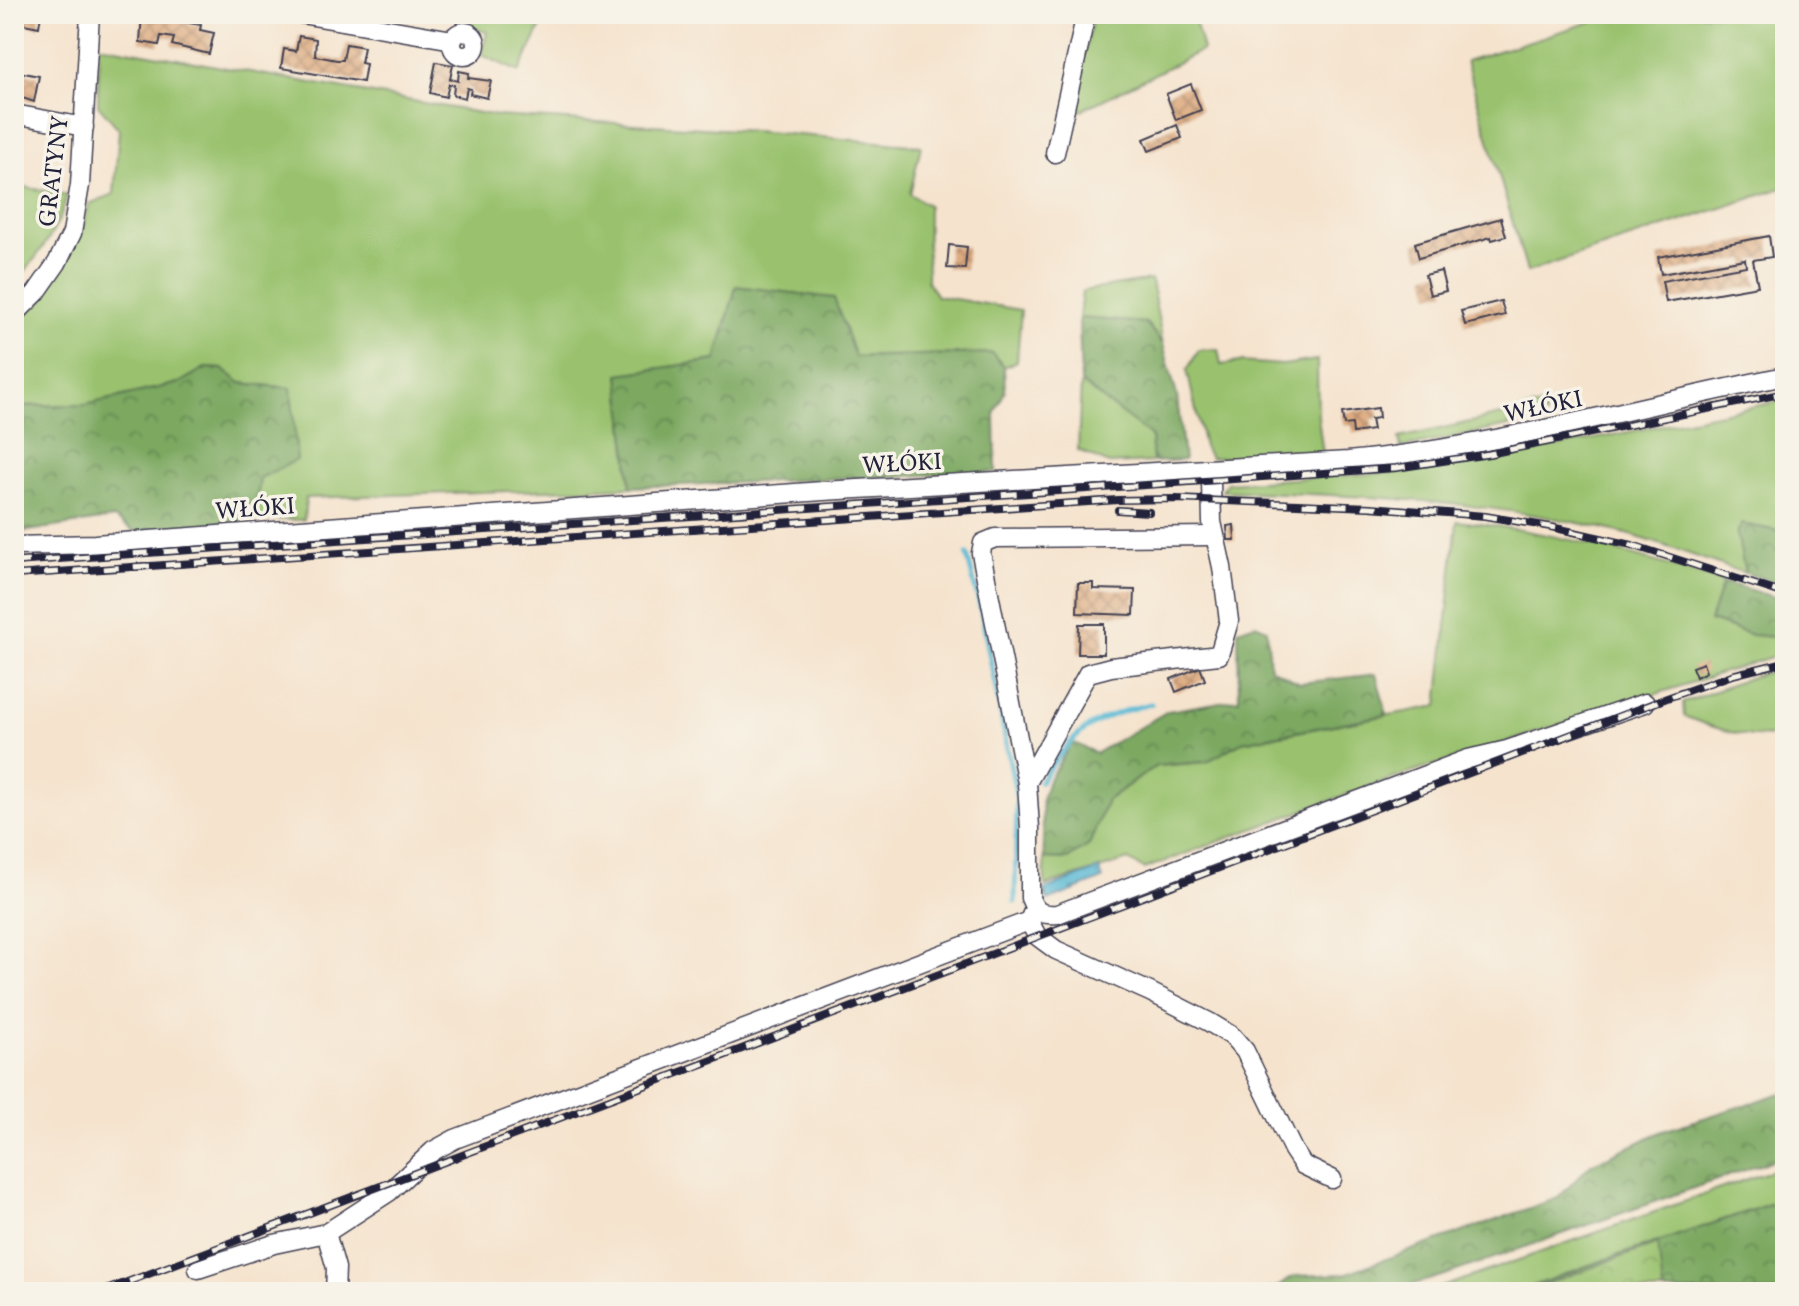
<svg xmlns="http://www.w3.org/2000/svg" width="1799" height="1306" font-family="Vollkorn,serif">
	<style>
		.grass { fill: #9ac26e; stroke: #5e7254; stroke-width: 2 }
		.forest { fill: url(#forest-crowns); stroke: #4e654e; stroke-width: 2 }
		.park { fill: url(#park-crowns); stroke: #5e7254; stroke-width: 2 }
		.water { fill: url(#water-ripples); stroke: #3c6d88; stroke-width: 2 }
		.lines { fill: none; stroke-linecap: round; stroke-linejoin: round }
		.stream { stroke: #55b8d4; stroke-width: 5 }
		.building { fill: url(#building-cross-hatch) }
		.minor-casing { stroke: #423f51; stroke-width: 21 }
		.minor { stroke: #fff; stroke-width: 18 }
		.rail-casing { stroke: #22223b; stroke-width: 8 }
		.rail { stroke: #f7f3e8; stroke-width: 5; stroke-dasharray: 15; stroke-linecap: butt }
		.labels { text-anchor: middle; stroke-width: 7; stroke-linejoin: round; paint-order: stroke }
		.street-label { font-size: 24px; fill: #22223b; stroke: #f7f3e8 }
	</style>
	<defs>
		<pattern id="forest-crowns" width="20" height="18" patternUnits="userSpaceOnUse" patternTransform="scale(2)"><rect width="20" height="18" fill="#7ba861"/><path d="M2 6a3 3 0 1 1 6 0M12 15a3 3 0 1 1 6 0" fill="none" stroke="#648851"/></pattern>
		<pattern id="park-crowns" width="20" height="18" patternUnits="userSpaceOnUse" patternTransform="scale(2)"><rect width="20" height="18" fill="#9ac26e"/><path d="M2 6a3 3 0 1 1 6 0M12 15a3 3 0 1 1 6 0" fill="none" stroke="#84a660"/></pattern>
		<pattern id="water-ripples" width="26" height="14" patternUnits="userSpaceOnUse" patternTransform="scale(2)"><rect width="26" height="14" fill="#55b8d4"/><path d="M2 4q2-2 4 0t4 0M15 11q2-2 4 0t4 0" fill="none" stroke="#4695ad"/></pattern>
		<pattern id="building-cross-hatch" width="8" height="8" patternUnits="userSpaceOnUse" patternTransform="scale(2)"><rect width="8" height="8" fill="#deab80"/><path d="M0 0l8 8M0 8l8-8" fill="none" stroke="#b48b6a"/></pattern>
	</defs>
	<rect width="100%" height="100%" fill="#f7f3e8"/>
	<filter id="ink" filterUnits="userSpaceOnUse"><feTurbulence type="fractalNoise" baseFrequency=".0125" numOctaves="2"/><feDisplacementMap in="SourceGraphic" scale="16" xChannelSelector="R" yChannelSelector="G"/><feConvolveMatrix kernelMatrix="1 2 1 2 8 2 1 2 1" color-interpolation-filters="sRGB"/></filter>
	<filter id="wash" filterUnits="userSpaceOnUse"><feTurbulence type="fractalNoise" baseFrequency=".006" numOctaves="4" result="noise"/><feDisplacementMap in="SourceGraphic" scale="32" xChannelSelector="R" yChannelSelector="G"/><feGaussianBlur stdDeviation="1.8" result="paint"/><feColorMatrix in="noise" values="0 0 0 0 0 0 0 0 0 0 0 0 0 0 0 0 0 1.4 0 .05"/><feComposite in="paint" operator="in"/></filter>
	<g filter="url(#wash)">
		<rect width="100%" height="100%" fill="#f5e3cd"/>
		<!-- grass -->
		<g class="grass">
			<path d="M468,14H547L519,72L482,55L487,32L466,27Z"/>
			<path d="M1108,14H1193L1203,50L1070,116L1092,21Z"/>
			<path d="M1616,14H1785V187L1527,272L1466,61Z"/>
			<path d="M99,45L497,116L754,131L921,146L910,194L928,205L927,281L937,296L1021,310L1017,361L1004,367L992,353L716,360L619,374L631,487L306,498L304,520L254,519L260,478L291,388L241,383L222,369L205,368L179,383L85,405L14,406V326C47,297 80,248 89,204L114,194L119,129L98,105Z"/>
			<path d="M14,185L67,195C60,230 36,257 14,285Z"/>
			<path d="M1151,280L1163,344L1146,323L1079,318L1082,291Z"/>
			<path d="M1218,349L1221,365L1240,362L1283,365L1317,360L1318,417L1323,454L1210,458L1204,447L1187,370L1199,350Z"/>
			<path d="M1081,383L1151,436L1153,462L1109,464L1078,450Z"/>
			<path d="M1785,400V532L1742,524L1737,533L1745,573C1705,560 1664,544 1623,533C1491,500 1357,495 1222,491L1227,483L1400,472L1481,462Z"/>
			<path d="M1545,405L1546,415L1538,420L1401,448L1399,438Z"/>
			<path d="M1457,521C1549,531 1635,554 1723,582L1710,621L1752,635L1785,638V655L1771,657L1370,786L1144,869L1128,860L1045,886L1044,858L1067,859L1089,845L1107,800L1156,766L1206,762L1242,742L1438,706Z"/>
			<path d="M1785,669V735C1750,741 1716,729 1684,716L1683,703L1760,674Z"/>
			<path d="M1785,1166V1199L1581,1268L1518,1292H1428Z"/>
		</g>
		<!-- forest -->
		<g class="forest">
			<path d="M736,286L834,298L855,357L992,353L1004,367L1005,391L995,412L996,472L631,487L619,374L716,360Z"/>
			<path d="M1079,318L1146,323L1163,344L1177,396L1184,460L1153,462L1151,436L1081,383Z"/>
			<path d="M205,368L222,369L241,383L291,388L297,460L260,478L254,519L135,532L114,518L14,533V406L85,405L179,383Z"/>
			<path d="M1742,524L1785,532V585L1745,573L1737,533Z"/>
			<path d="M1723,582L1785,600V638L1752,635L1710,621Z"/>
			<path d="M1255,624L1267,629L1270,668L1300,683L1376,674L1387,715L1242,742L1206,762L1156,766L1107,800L1089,845L1067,859L1044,858L1042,800L1047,783L1072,742L1096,753L1168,711L1239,699L1238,630Z"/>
			<path d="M1785,1092V1156L1448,1274L1388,1292H1253L1277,1287L1295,1276L1344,1274L1558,1198L1591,1164L1663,1131Z"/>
			<path d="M1785,1199V1292H1518L1581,1268Z"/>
		</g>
		<!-- park -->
		<path class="park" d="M1658,1244L1663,1292H1523Z"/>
		<!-- water -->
		<path class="water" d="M1099,869L1103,879L1048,901L1044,890Z"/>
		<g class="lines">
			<!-- stream -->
			<g class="stream">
				<path d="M967,555L981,611L1017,799L1015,902"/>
				<path d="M1040,782C1072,733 1093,716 1151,704"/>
			</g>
		</g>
		<g id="blocks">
			<!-- building -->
			<g class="building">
				<path d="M14,14H41L39,27L14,22Z"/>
				<path d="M142,14L179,15L178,21L201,25L200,30L214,33L209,54L172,45L174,38L161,36L159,45L140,42Z"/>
				<path d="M299,36L316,39L315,56L337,60H343L346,44L364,47L361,63L366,64L363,82L281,68L284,49L296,51Z"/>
				<path d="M436,62L453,65L450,79L458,81L459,71L469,73L468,78L491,81L487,98L470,94L471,89L467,88L465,98L453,95L454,85L449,84L446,97L430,93Z"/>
				<path d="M14,71L39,76L34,102L14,95Z"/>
				<path d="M1191,84L1201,110L1176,120L1166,94Z"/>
				<path d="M1177,125L1182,138L1149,151L1144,139Z"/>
				<path d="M14,137L23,138L20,152L14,151Z"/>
				<path d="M1501,218L1506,236L1492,240L1491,237L1419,258L1415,243Z"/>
				<path d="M1769,236L1772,257L1753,260L1758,286L1666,302L1662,281L1746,266L1745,259L1661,274L1658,257Z"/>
				<path d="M949,245L967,247L965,269L947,268Z"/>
				<path d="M1441,271L1446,291L1430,295L1425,275Z"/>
				<path d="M1501,301L1505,315L1465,325L1461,311Z"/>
				<path d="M1378,408L1379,418L1371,419L1373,430L1353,433L1352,424L1344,425L1342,413Z"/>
				<path d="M1234,525L1235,540H1228L1227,526Z"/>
				<path d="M1078,583H1093V589L1135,590L1134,615L1077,613Z"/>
				<path d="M1079,624H1104V654H1078Z"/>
				<path d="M1703,663L1706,672L1696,677L1692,667Z"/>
				<path d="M1200,667L1205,680L1176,692L1171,679Z"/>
			</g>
		</g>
	</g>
	<g filter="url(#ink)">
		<use href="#blocks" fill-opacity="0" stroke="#423f51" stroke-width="2"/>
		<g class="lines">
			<defs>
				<g id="minor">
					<path d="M301,14L453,40"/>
					<circle cx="464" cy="44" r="12"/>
					<path d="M14,114L84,127"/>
					<path d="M1055,153L1086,14"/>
					<path d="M14,315L36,293L57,263L72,233L80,185L90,14"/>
					<path d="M1214,536L995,538L983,543L981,553L1027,783L1030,828V898C1036,913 1042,915 1057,914L1468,759L1507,750L1645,703"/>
					<path d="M14,546L95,544L823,491L1348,461C1497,447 1639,405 1785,376"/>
					<path d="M1027,783L1088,673L1111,667L1219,655L1229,621L1222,567L1212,522L1211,481L1205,469"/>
					<path d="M1033,911L1029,921L1037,936L1056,950L1150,992L1209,1022L1232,1036L1245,1051L1293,1150L1303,1165L1332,1179"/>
					<path d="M326,1233L336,1268L335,1292"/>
					<path d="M198,1269L274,1244L326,1233L389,1192L433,1151L455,1139L1029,921"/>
				</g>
			</defs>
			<!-- minor casing -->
			<use href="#minor" class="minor-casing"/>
			<!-- minor -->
			<use href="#minor" class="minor"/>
			<defs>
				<g id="rail">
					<path d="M1118,510L1149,512"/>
					<path d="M14,562L1396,468L1489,454L1785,393"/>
					<path d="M135,567L1118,500L1176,499L1370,507L1485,516L1551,527L1632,545L1785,594"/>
					<path d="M14,575L146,566"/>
					<path d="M101,1292L1667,698L1732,675L1785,662"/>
				</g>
			</defs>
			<!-- rail casing -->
			<use href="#rail" class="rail-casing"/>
			<!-- rail -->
			<use href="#rail" class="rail"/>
		</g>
	</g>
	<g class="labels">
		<!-- street labels -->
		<g class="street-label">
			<text transform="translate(53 171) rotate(-83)" y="8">GRATYNY</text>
			<text transform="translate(1543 406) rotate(-12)" y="8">WŁÓKI</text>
			<text transform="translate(902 463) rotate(-3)" y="8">WŁÓKI</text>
			<text transform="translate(255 508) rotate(-4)" y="8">WŁÓKI</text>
		</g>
	</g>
	<!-- margin -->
	<rect width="1799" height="1306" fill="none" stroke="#f7f3e8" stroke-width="48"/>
</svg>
